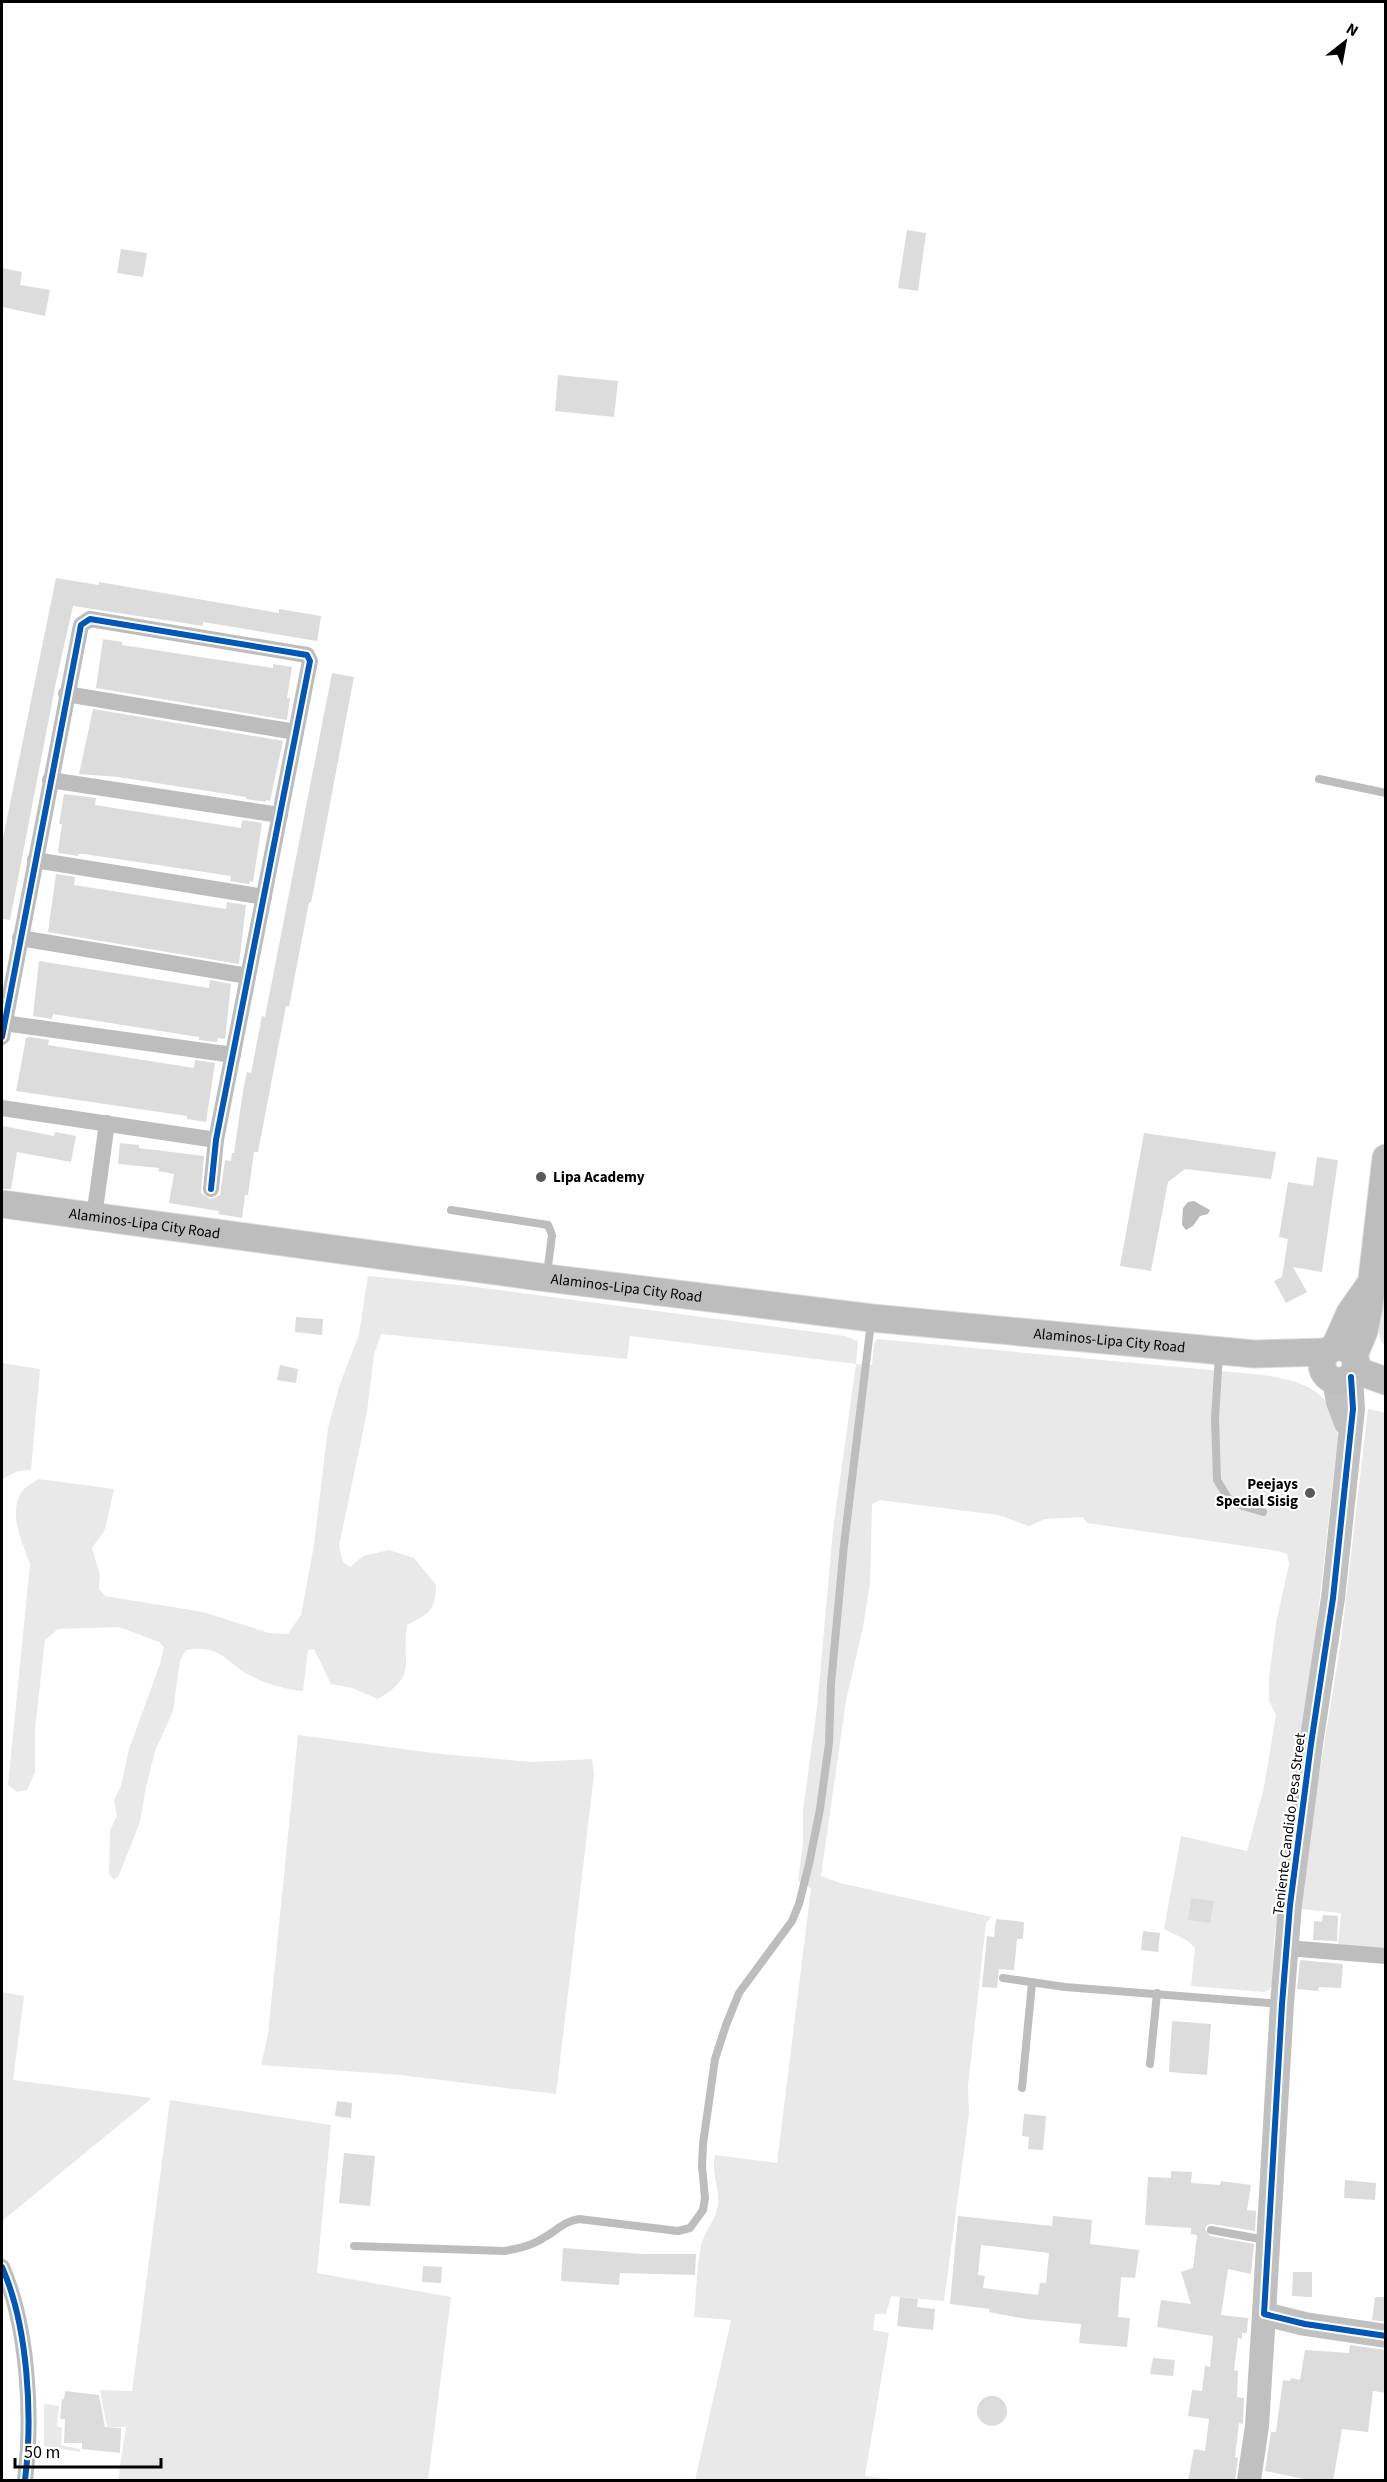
<svg xmlns="http://www.w3.org/2000/svg" width="1387" height="2482" font-family="'Source Sans 3',sans-serif">
	<style>
		.green { fill: #e9e9e9 }
		.water { fill: #bbb }
		.building { fill: #dcdcdc; fill-rule: evenodd }
		.lines { fill: none; stroke-linecap: round; stroke-linejoin: round }
		.primary-casing { stroke: #dbdbdb; stroke-width: 29 }
		.lane { stroke: #bdbdbd; stroke-width: 8 }
		.street { stroke: #bdbdbd; stroke-width: 16 }
		.secondary { stroke: #c0c0c0; stroke-width: 24 }
		.primary { stroke: #bdbdbd; stroke-width: 27 }
		.cycleway-casing { stroke: #fff; stroke-width: 10 }
		.cycleway { stroke: #0057b8; stroke-width: 6 }
		.poi-dot { fill: #595959; stroke: #fff; stroke-width: 2 }
		.labels { text-anchor: middle; stroke-width: 4.5; stroke-linejoin: round; paint-order: stroke }
		.poi-label { font-size: 15px; font-weight: bold; fill: #000; stroke: #fff; text-anchor: start }
		.street-label { font-size: 15px; fill: #000; stroke: #fff }
	</style>
	<rect width="100%" height="100%" fill="#fff"/>
	<!-- green -->
	<g class="green">
		<path d="M368,1276L468,1286L845,1336L858,1341L856,1364L872,1365L874,1344L877,1339L1264,1375C1304,1382 1333,1390 1338,1436L1309,1694L1274,1940L1272,1984L1269,1990L1264,1992L1191,1986L1195,1948L1188,1941L1164,1929L1181,1836L1247,1851L1264,1787L1276,1715L1269,1701V1678L1276,1623L1289,1564L1287,1554L1278,1551L1087,1523L1083,1517L1045,1519L1029,1526L998,1515L880,1500L872,1504L870,1584L863,1627L846,1701L821,1876L840,1883L992,1917L986,1922L968,2087L969,2113L944,2301L891,2296L886,2314H875L873,2330L889,2333L865,2476L899,2480H695L731,2320L694,2317C696,2297 697,2255 703,2239C708,2226 716,2219 718,2205C720,2186 711,2175 715,2155L777,2163L811,1888L798,1881L803,1842V1810L817,1708L833,1530L856,1364L630,1336L627,1359L381,1334L374,1354L367,1412L339,1546L343,1562L350,1567L363,1556L389,1550L414,1558L436,1585C436,1610 429,1614 407,1625C401,1663 419,1675 378,1699L352,1688L331,1684L314,1649L308,1650L303,1691C283,1689 266,1684 249,1675C223,1660 220,1644 186,1650L180,1660L173,1711L155,1751L146,1787L140,1822L119,1875L114,1880L109,1874L110,1830L117,1816L114,1800L121,1786L129,1749L160,1664L164,1647L159,1642L119,1627L58,1629L45,1640L35,1729V1772L27,1790L17,1792L8,1785L30,1564C22,1542 7,1511 23,1490C26,1486 34,1482 39,1479L114,1489L105,1530L92,1548L100,1575L99,1589L105,1596L203,1612L269,1633L288,1634L301,1615L314,1545L328,1428L339,1387L359,1334Z"/>
		<path d="M1385,1285V1346C1372,1334 1383,1302 1385,1285Z"/>
		<path d="M2,1363L40,1369L31,1470L18,1471L2,1479Z"/>
		<path d="M1368,1409L1386,1413L1385,1948L1338,1945L1341,1913L1301,1909L1317,1788L1341,1641Z"/>
		<path d="M298,1735L441,1754L532,1762L592,1759L594,1775L556,2094L400,2075L261,2065L268,2034Z"/>
		<path d="M2,1992L24,1996L13,2080L152,2098L2,2221Z"/>
		<path d="M170,2100L331,2125L317,2273L451,2297L428,2480H118L126,2427H107L100,2390L132,2391Z"/>
		<path d="M44,2404L59,2406L57,2426L62,2428L61,2445L80,2449V2452L44,2446Z"/>
	</g>
	<!-- water -->
	<path class="water" d="M1194,1201L1210,1210L1208,1214L1200,1216L1193,1226L1186,1230L1182,1225L1183,1208L1188,1202Z"/>
	<!-- building -->
	<g class="building">
		<path d="M907,230L926,233L918,291L898,288Z"/>
		<path d="M121,249L147,253L143,277L117,273Z"/>
		<path d="M2,268L22,272L20,285L50,290L45,316L2,307Z"/>
		<path d="M558,375L618,381L614,417L555,411Z"/>
		<path d="M56,578L99,585V582L279,613V609L321,616L317,641L203,622V626L73,606L57,677L10,920L2,919V843Z"/>
		<path d="M103,639L122,642V645L273,668V664L292,667L287,698H290L287,720L96,688Z"/>
		<path d="M332,673L354,677L314,888L311,902H309L289,1007L286,1006L258,1152H254L248,1195H245L242,1218L218,1214L219,1211L169,1203L174,1174L158,1171L159,1168L118,1164L120,1143L139,1145V1148L204,1156L201,1193L211,1199L220,1195L225,1160L231,1161L232,1153H234L243,1091L247,1072L251,1073L262,1016L265,1017Z"/>
		<path d="M93,709L283,741L270,801L266,800V802L246,799V797L118,777L79,774Z"/>
		<path d="M64,794L96,798L95,805L241,828L242,820L262,823L253,882L250,881L249,884L230,881L231,876L84,854H78V856L59,853L58,851L62,824H59Z"/>
		<path d="M56,874L75,877L74,885L226,909L227,902L246,905L239,964L48,932Z"/>
		<path d="M39,961L209,988L210,980L231,984L225,1039L218,1038L217,1042L199,1040V1037L53,1014L52,1019L33,1016Z"/>
		<path d="M30,1037L49,1040L48,1045L194,1068L195,1060L215,1063L206,1122L187,1119V1116L16,1091L26,1038Z"/>
		<path d="M3,1126L54,1136L55,1132L76,1136L71,1162L17,1152L11,1189H2Z"/>
		<path d="M1144,1133L1276,1152L1271,1179L1185,1169L1168,1182L1151,1271L1120,1266Z"/>
		<path d="M1317,1157L1338,1160L1322,1272L1293,1267L1307,1292L1286,1303L1274,1281L1282,1277L1288,1239L1279,1237L1288,1182L1313,1186Z"/>
		<path d="M296,1317L323,1319L322,1335L295,1332Z"/>
		<path d="M280,1365L298,1369L296,1383L277,1380Z"/>
		<path d="M1191,1898L1214,1901L1210,1923L1188,1920Z"/>
		<path d="M1323,1915L1338,1916L1337,1941L1313,1940L1314,1921L1322,1922Z"/>
		<path d="M996,1919L1024,1922L1023,1939H1017L1014,1970L999,1969L997,1988L982,1987L987,1936L994,1937Z"/>
		<path d="M1143,1931L1160,1933L1158,1952L1141,1950Z"/>
		<path d="M1300,1960L1343,1964L1341,1988L1319,1987L1318,1991L1297,1989Z"/>
		<path d="M1172,2021L1211,2024L1207,2075L1169,2072Z"/>
		<path d="M337,2101L352,2103L351,2118L335,2116Z"/>
		<path d="M1024,2114L1046,2116L1043,2150L1028,2149L1029,2137L1022,2136Z"/>
		<path d="M344,2153L375,2156L370,2206L339,2203Z"/>
		<path d="M1171,2171L1192,2172L1191,2183L1220,2185L1221,2181L1251,2185L1247,2210L1256,2211L1255,2231L1212,2224L1207,2225L1205,2229L1210,2236L1254,2244L1251,2274L1228,2269L1221,2315L1248,2318L1247,2333H1242V2339L1238,2338L1234,2370L1238,2371L1237,2397L1244,2398L1243,2424L1239,2423L1235,2457L1238,2458L1235,2481H1188L1194,2449L1205,2451L1209,2419L1188,2416L1192,2390L1202,2391L1205,2366L1210,2367L1213,2336L1157,2327L1161,2300L1191,2304L1181,2272L1193,2268L1197,2235L1191,2234V2228L1145,2225L1148,2177L1171,2178Z"/>
		<path d="M1345,2180L1376,2183L1375,2200L1344,2198Z"/>
		<path d="M958,2216L1052,2226L1053,2216L1092,2220L1090,2244L1139,2250L1135,2278L1121,2277L1118,2317L1130,2318L1127,2347L1079,2343L1081,2324L1026,2319L989,2312L990,2309L950,2304ZM981,2245L1049,2253L1046,2283H1040L1038,2295L983,2288L985,2276L978,2275Z"/>
		<path d="M563,2248L643,2254H696L695,2275L620,2273L619,2285L561,2281Z"/>
		<path d="M423,2266L442,2267L441,2283L422,2282Z"/>
		<path d="M1293,2272H1312V2297L1292,2296Z"/>
		<path d="M900,2297L918,2299L917,2307L935,2309L933,2330L897,2326Z"/>
		<path d="M1375,2297H1386V2322L1372,2320Z"/>
		<path d="M1350,2345L1386,2350V2393L1373,2391L1368,2432L1342,2429L1333,2481H1314L1265,2471L1271,2432H1276L1283,2380L1290,2381L1291,2378L1300,2380L1305,2350L1349,2353Z"/>
		<path d="M1153,2358L1175,2360L1173,2376L1150,2374Z"/>
		<path d="M65,2391L99,2395L105,2427L121,2428L120,2453L82,2449V2443H64L65,2419H60L62,2399H64Z"/>
		<circle cx="992" cy="2411" r="15"/>
	</g>
	<g class="lines">
		<defs>
			<g id="primary">
				<path id="s1" d="M2,1204L547,1278L872,1318L1254,1354L1327,1352"/>
				<circle cx="1339" cy="1364" r="17"/>
				<path d="M1335,1347L1350,1313L1369,1286"/>
				<path d="M1354,1355L1364,1331L1369,1306L1386,1158"/>
				<path d="M1355,1370L1386,1381"/>
			</g>
		</defs>
		<!-- primary casing -->
		<use href="#primary" class="primary-casing"/>
		<!-- lane -->
		<g class="lane">
			<path d="M1319,779L1386,793"/>
			<path d="M451,1210L548,1225L552,1235L547,1274"/>
			<path d="M1219,1355L1215,1418L1217,1480L1228,1498L1236,1504L1263,1512"/>
			<path d="M1003,1978L1065,1987L1281,2004"/>
			<path d="M1150,2064L1157,1993"/>
			<path d="M1022,2088L1032,1983"/>
			<path d="M1211,2230L1266,2240"/>
			<path d="M354,2246L504,2251C519,2249 532,2246 545,2237C557,2230 565,2221 579,2219L678,2231L690,2228L703,2210L705,2198L702,2166L703,2144L715,2059L726,2025L739,1993L792,1921L799,1904L809,1864L820,1809L829,1743L831,1684L844,1545L871,1322"/>
		</g>
		<!-- street -->
		<g class="street">
			<path d="M66,694L296,732"/>
			<path d="M50,780L280,815"/>
			<path d="M35,860L264,897"/>
			<path d="M20,938L248,976"/>
			<path d="M4,1023L233,1055"/>
			<path d="M2,1037L81,625L90,619L307,655L310,661L216,1140L211,1189"/>
			<path d="M2,1108L216,1140"/>
			<path d="M94,1217L107,1123"/>
			<path d="M1287,1948L1386,1956"/>
			<path d="M2,2267C28,2326 33,2416 25,2480"/>
		</g>
		<!-- secondary -->
		<g class="secondary">
			<path d="M1351,1377L1353,1409L1333,1598L1311,1744L1290,1905L1282,2004L1264,2314L1305,2324L1386,2336"/>
			<path d="M1334,1380L1338,1402L1346,1423"/>
			<path d="M1249,2480L1257,2426L1264,2314"/>
		</g>
		<!-- primary -->
		<use href="#primary" class="primary"/>
		<defs>
			<g id="cycleway">
				<path d="M2,1037L81,625L90,619L307,655L310,661L216,1140L211,1189"/>
				<path d="M1351,1377L1353,1409L1333,1598L1311,1744L1290,1905L1282,2004L1264,2314L1305,2324L1386,2336"/>
				<path d="M2,2267C28,2326 33,2416 25,2480"/>
			</g>
		</defs>
		<!-- cycleway casing -->
		<use href="#cycleway" class="cycleway-casing"/>
		<!-- cycleway -->
		<use href="#cycleway" class="cycleway"/>
	</g>
	<!-- markers -->
	<g class="poi-dot">
		<circle cx="541" cy="1177" r="6"/>
		<circle cx="1310" cy="1493" r="6"/>
	</g>
	<g class="labels">
		<!-- poi labels -->
		<g class="poi-label">
			<text x="553" y="1182">Lipa Academy</text>
			<text x="1298" y="1489" text-anchor="end">Peejays<tspan x="1298" dy="17">Special Sisig</tspan></text>
		</g>
		<!-- street labels -->
		<g class="street-label">
			<text dy="5" stroke="none"><textPath href="#s1" startOffset="144">Alaminos-Lipa City Road</textPath></text>
			<text dy="5" stroke="none"><textPath href="#s1" startOffset="630">Alaminos-Lipa City Road</textPath></text>
			<text dy="5" stroke="none"><textPath href="#s1" startOffset="1116">Alaminos-Lipa City Road</textPath></text>
			<text transform="translate(1289 1824) rotate(-83)" y="5">Teniente Candido Pesa Street</text>
		</g>
	</g>
	<!-- border -->
	<rect width="1387" height="2482" fill="none" stroke="#000000" stroke-width="6"/>
	<!-- north arrow -->
	<g transform="translate(1345 42) rotate(31)" stroke="#ffffff" stroke-width="4.5" paint-order="stroke">
	<path d="M0-4.5L10 22L0 15L-10 22Z" fill="#000000"/>
	<text y="-9" font-size="16" font-weight="bold" text-anchor="middle" fill="#000000">N</text>
	</g>
	<!-- scale -->
	<path d="M15 2458v9h146v-9" fill="none" stroke="#000000" stroke-width="3"/>
	<text x="24" y="2458" font-size="18" fill="#000000" stroke="#ffffff" stroke-width="4.5" paint-order="stroke">50 m</text>
</svg>
